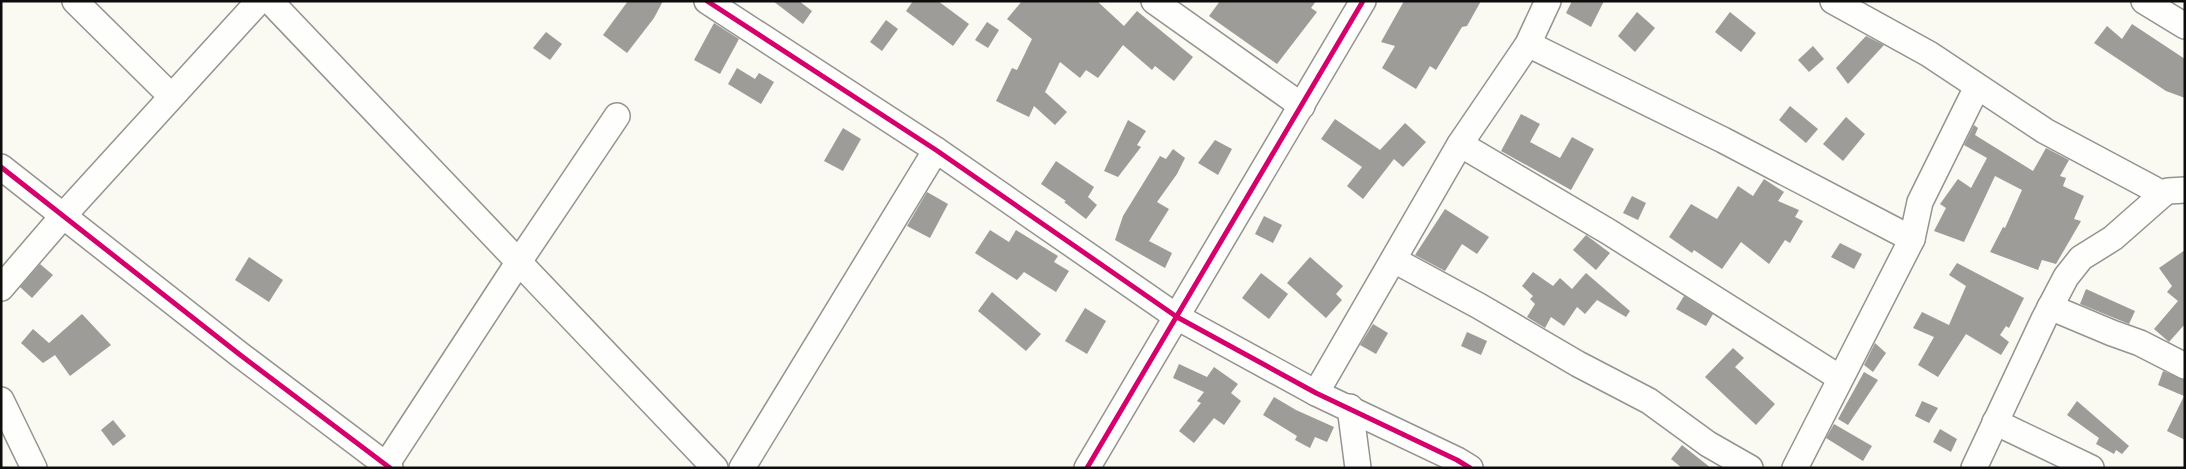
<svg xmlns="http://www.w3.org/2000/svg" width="2186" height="469" font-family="Bitter,serif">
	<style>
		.building { fill: #9d9c98 }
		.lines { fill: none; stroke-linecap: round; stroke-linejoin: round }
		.minor-casing { stroke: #949390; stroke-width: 28 }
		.minor { stroke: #fefefd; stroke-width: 25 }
		.cycleway-casing { stroke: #fff; stroke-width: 8 }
		.cycleway { stroke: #d6006c; stroke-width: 5 }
	</style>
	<rect width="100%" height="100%" fill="#faf9f2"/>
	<!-- building -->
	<g class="building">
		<path d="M628,1H663L654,18L627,53L603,35Z"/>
		<path d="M773,1H799L812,11L803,24Z"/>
		<path d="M913,1H938L969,24L953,46L906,11Z"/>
		<path d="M1022,1H1097L1124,26L1137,11L1193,57L1174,81L1155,66L1152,70L1123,45L1098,78L1086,70L1080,78L1060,62L1045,92L1067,112L1055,125L1034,106L1029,117L996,101L1012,68L1017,70L1032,39L1007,19Z"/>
		<path d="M1220,1H1316L1311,8L1317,12L1277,64L1209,16Z"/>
		<path d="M1404,1H1481L1467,26L1462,27L1436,70L1430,66L1416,89L1382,68L1395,46L1381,42Z"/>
		<path d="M1572,1H1604L1591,27L1566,13Z"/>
		<path d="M1637,12L1655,28L1635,52L1618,36Z"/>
		<path d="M1730,12L1756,33L1741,52L1715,32Z"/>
		<path d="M886,20L898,29L882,51L870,42Z"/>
		<path d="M987,22L999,30L988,48L975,40Z"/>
		<path d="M714,23L739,39L720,74L694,60Z"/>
		<path d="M2132,24L2185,59V98L2166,91L2094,43L2107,26L2122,39Z"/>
		<path d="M546,32L562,44L550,60L533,48Z"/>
		<path d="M1866,36L1884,45L1848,84L1836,68Z"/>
		<path d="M1813,46L1824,59L1809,72L1798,60Z"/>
		<path d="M737,68L755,79L759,73L774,82L761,104L728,84Z"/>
		<path d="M1790,106L1818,129L1806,143L1779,120Z"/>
		<path d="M1521,114L1540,124L1530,142L1560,158L1572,137L1594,149L1571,190L1501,151Z"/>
		<path d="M1846,117L1865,134L1843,161L1823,144Z"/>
		<path d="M1335,119L1380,150L1405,123L1426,142L1403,167L1394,159L1363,199L1347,186L1362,167L1321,139Z"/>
		<path d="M1128,120L1146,131L1137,145L1141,147L1118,177L1104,171Z"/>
		<path d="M1974,125L1978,128L1975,135L2033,171L2046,148L2069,160L2060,176L2066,178L2063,186L2084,196L2074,219L2081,221L2056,264L2042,260L2038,270L1990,252L2003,227L2005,228L2022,190L1995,176L1964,242L1934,231L1946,208L1940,204L1958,179L1971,188L1987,158L1964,145Z"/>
		<path d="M843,128L861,139L843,171L824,161Z"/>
		<path d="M1215,140L1232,149L1218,175L1198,163Z"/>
		<path d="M1173,149L1185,158L1177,174L1157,202L1169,209L1149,241L1172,253L1165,268L1115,240L1123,216L1160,156L1166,159Z"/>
		<path d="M1056,161L1094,187L1088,197L1097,205L1086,219L1064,202L1066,201L1041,184Z"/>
		<path d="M1764,179L1784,192L1778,201L1799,210L1795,217L1803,221L1790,243L1785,240L1769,264L1741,242L1722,269L1694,250L1692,253L1669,237L1691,204L1717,219L1738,186L1753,196Z"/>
		<path d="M927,192L948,204L930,238L907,226Z"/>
		<path d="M1632,196L1646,203L1638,220L1623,213Z"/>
		<path d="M1445,209L1489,237L1477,254L1462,244L1445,271L1415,255Z"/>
		<path d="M1264,216L1282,225L1273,243L1255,234Z"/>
		<path d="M990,230L1009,242L1016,230L1058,256L1054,262L1069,271L1056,292L1024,272L1017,280L975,253Z"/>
		<path d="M1586,235L1610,253L1596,270L1573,250Z"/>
		<path d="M1840,243L1862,254L1854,269L1831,257Z"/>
		<path d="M2185,250V324L2169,342L2154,329L2178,301L2167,292L2172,286L2159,268Z"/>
		<path d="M249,257L283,280L269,302L235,280Z"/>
		<path d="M1310,257L1343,286L1336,294L1342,300L1326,318L1287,283Z"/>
		<path d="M1957,263L2024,298L2009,328L2006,326L2000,335L2009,342L2001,355L1966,334L1938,377L1918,365L1934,337L1913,328L1922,312L1949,325L1966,286L1949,275Z"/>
		<path d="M40,264L53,275L32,298L20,287Z"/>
		<path d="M1533,272L1553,286L1560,278L1572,289L1586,273L1630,311L1626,317L1597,300L1585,314L1577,307L1564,326L1551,317L1545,328L1527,317L1535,304L1530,299L1533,296L1522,286Z"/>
		<path d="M1261,273L1288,294L1269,319L1242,298Z"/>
		<path d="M2086,289L2135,311L2129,324L2080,304Z"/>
		<path d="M992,292L1041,334L1026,351L978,311Z"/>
		<path d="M1684,296L1713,314L1706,326L1676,309Z"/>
		<path d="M1085,308L1106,321L1087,354L1065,341Z"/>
		<path d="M82,314L111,345L70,376L55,355L43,363L21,343L33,329L49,343Z"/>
		<path d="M1373,324L1388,333L1376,354L1360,345Z"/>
		<path d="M1467,332L1487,341L1481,355L1461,346Z"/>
		<path d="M1875,343L1886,353L1873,372L1864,365Z"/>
		<path d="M1733,348L1744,358L1735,367L1775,404L1756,425L1705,377Z"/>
		<path d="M1179,364L1207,377L1214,367L1238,384L1231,393L1241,401L1224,425L1214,418L1194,443L1179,431L1201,403L1197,401L1204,392L1173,378Z"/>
		<path d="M2163,371L2185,380V440L2167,431L2184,396L2158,385Z"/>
		<path d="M1864,372L1878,380L1848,425L1838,419Z"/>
		<path d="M1274,397L1296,410L1334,427L1327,442L1315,437L1310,448L1295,440L1297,436L1263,415Z"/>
		<path d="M1922,401L1938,408L1929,423L1915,416Z"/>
		<path d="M2077,401L2129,446L2122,454L2116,450L2114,454L2096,444L2099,438L2067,415Z"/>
		<path d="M113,420L126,436L113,446L101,430Z"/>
		<path d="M1834,424L1872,446L1863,461L1826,438Z"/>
		<path d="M1940,429L1957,439L1951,452L1933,442Z"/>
		<path d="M1682,445L1711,468H1682L1671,459Z"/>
	</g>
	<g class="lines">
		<defs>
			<g id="minor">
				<path d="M75,1L171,96"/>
				<path d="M270,1L715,468"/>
				<path d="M707,1L936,150L1177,317L1316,393L1457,460L1470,468"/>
				<path d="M1154,1L1302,106"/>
				<path d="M1833,1L1929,54L2045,131L2163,194L2168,191L2185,190"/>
				<path d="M2144,1L2185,26"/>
				<path d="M1528,44L1723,140L1912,239"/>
				<path d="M1460,144L1609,232L1840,378"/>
				<path d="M1,167L239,354L390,468"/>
				<path d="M1394,260L1479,306L1578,364L1649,401L1708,444L1750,468"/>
				<path d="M1,288L63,216L259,1"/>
				<path d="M2050,307L2112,333L2140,343L2185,366"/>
				<path d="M1316,393L1460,144L1528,44L1548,1"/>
				<path d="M1,400L34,468"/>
				<path d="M1350,407L1358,468"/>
				<path d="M1995,422L2091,468"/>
				<path d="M386,465L518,263L617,116"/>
				<path d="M742,468L936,150"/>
				<path d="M1087,468L1363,1"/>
				<path d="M1795,468L1912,239L1920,202L1977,87"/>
				<path d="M1974,468L2044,319L2066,277L2081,258L2113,238L2163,194"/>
			</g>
		</defs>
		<!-- minor casing -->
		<use href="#minor" class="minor-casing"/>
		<!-- minor -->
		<use href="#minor" class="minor"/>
		<defs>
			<g id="cycleway">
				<path d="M707,1L936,150L1177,317L1316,393L1457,460L1470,468"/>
				<path d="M1,167L239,354L390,468"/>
				<path d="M1087,468L1363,1"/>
			</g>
		</defs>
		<!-- cycleway casing -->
		<use href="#cycleway" class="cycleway-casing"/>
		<!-- cycleway -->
		<use href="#cycleway" class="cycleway"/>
	</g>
	<!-- border -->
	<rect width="2186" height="469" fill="none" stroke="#0d0d0d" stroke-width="5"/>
</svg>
